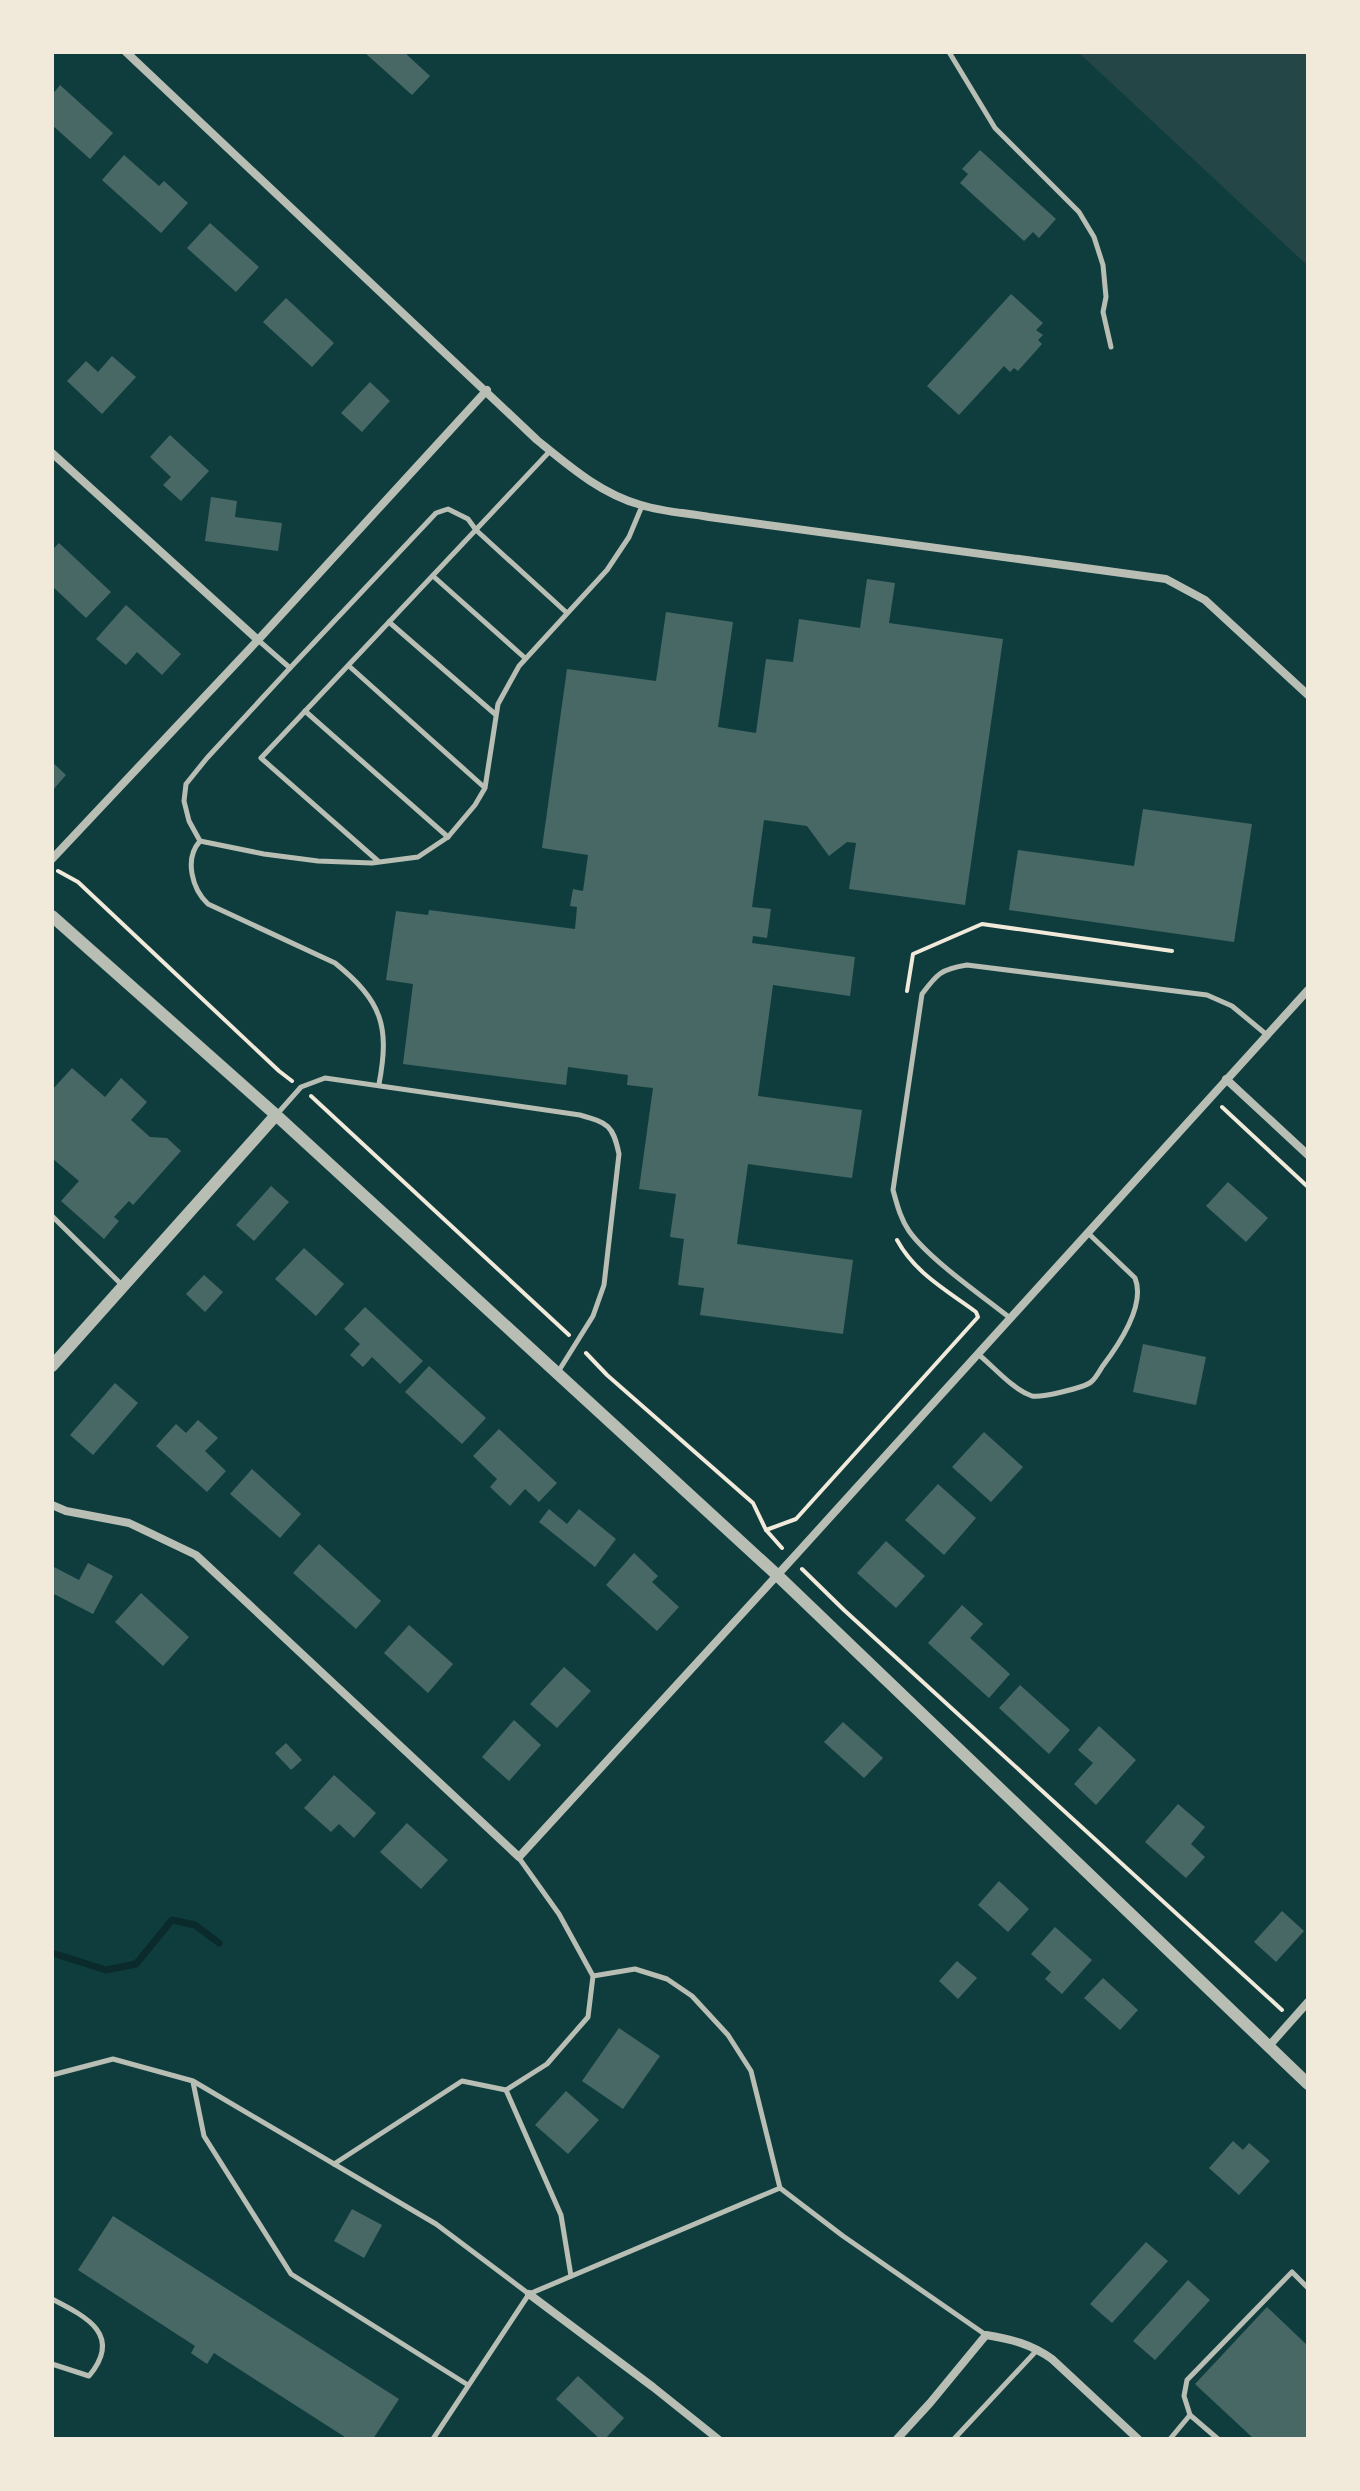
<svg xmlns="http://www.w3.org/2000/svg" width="1360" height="2491" font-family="'Roboto Serif',serif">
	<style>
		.green { fill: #244646 }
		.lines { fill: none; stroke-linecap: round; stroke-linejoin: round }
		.stream { stroke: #0a2a2b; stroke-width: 7 }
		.building { fill: #486865 }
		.path { stroke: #f1e9da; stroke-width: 4 }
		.service { stroke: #b8beb3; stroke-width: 5 }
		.minor { stroke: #b8beb3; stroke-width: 8 }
		.tertiary { stroke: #b8beb3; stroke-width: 12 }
	</style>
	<rect width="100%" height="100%" fill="#0f3d3e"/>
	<!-- green -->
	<path class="green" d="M1078,52H1308V266Z"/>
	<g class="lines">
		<!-- stream -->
		<path class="stream" d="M52,1953L106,1970L136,1964L172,1920L195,1925L219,1943"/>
	</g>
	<!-- building -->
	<g class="building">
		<path d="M364,52H404L430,76L412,95Z"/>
		<path d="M60,85L113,133L90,159L52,125V95Z"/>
		<path d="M980,150L1056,219L1039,238L1033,232L1024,241L960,183L968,174L962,169Z"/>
		<path d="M124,155L159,186L164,181L188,203L161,233L102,180Z"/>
		<path d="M210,223L259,267L236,292L187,248Z"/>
		<path d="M1011,294L1043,323L1036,330L1043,335L1038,340L1042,344L1018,371L1014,368L1010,372L1004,366L959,415L927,386Z"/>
		<path d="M286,298L334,343L312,367L263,322Z"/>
		<path d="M112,356L136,377L102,414L67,381L86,361L98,372Z"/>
		<path d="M370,382L390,401L362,432L341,413Z"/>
		<path d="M170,435L209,471L181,501L163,485L171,477L150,457Z"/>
		<path d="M211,497L237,501L235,517L282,523L278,551L205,541Z"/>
		<path d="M59,543L111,592L86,618L52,586V550Z"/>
		<path d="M867,579L895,583L889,623L1003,639L965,905L849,889L856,843L847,842L829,856L807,826L764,820L752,907L771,909L767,938L753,936L752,943L855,957L850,996L773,985L758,1096L862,1110L852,1178L748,1164L737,1244L853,1260L843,1334L700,1315L704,1288L678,1285L684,1239L670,1237L676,1194L639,1189L653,1088L627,1085L628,1075L568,1067L566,1085L403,1064L413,984L386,980L396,911L428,915L429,910L575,929L577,907L570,906L573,889L583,891L588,855L542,848L567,669L656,681L666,612L733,622L718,727L756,733L766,659L793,662L799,619L860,628Z"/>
		<path d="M126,605L181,654L162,675L137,652L126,665L96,639Z"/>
		<path d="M52,762L66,775L52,791Z"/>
		<path d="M1143,809L1252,824L1234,942L1009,910L1018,850L1134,866Z"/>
		<path d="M72,1068L105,1097L121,1078L147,1102L131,1120L150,1137L167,1138L181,1151L133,1205L129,1201L114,1217L119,1221L104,1239L61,1201L79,1181L53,1159L52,1090Z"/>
		<path d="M1228,1182L1268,1218L1246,1242L1206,1206Z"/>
		<path d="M271,1186L289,1202L254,1241L236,1225Z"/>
		<path d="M304,1248L344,1284L316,1316L275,1279Z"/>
		<path d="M204,1275L223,1292L205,1312L186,1294Z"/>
		<path d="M365,1307L423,1361L400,1384L372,1357L363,1367L350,1355L360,1344L344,1329Z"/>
		<path d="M1143,1344L1206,1357L1196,1405L1133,1392Z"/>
		<path d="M429,1366L486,1418L462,1444L405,1392Z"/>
		<path d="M115,1383L138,1403L93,1455L70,1435Z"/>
		<path d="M198,1420L218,1438L205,1451L226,1471L207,1492L156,1446L176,1424L186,1433Z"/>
		<path d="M499,1429L557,1483L539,1502L525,1489L510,1506L490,1487L497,1479L473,1456Z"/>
		<path d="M984,1432L1023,1467L991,1502L952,1467Z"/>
		<path d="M252,1469L301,1514L280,1538L230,1494Z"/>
		<path d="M938,1484L976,1518L944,1555L905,1520Z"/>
		<path d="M549,1509L567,1524L579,1509L616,1539L595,1567L539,1522Z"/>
		<path d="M886,1541L925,1576L896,1608L857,1573Z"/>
		<path d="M319,1544L381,1601L356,1629L293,1573Z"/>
		<path d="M634,1553L658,1576L652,1582L679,1607L657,1631L606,1585Z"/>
		<path d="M88,1563L113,1576L93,1614L52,1593V1566L79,1580Z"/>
		<path d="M141,1593L189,1637L163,1666L115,1622Z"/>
		<path d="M962,1605L983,1624L970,1638L1010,1674L989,1698L928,1643Z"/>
		<path d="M409,1625L453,1664L428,1693L384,1653Z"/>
		<path d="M564,1667L591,1691L557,1728L530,1704Z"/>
		<path d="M1020,1685L1070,1730L1049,1754L999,1708Z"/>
		<path d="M514,1720L541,1745L509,1781L482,1757Z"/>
		<path d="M843,1722L883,1758L864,1778L824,1742Z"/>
		<path d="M1099,1726L1136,1760L1096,1805L1074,1784L1093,1763L1078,1750Z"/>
		<path d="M286,1743L302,1760L291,1770L275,1753Z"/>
		<path d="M334,1775L376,1813L354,1838L339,1824L331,1832L304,1808Z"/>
		<path d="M1178,1804L1205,1827L1191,1844L1205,1857L1186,1878L1145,1842Z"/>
		<path d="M407,1823L448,1860L421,1889L380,1852Z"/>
		<path d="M999,1881L1029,1909L1008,1932L978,1905Z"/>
		<path d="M1282,1911L1304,1931L1276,1962L1254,1942Z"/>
		<path d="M1055,1927L1092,1960L1062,1994L1045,1979L1051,1972L1031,1954Z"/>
		<path d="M957,1961L977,1978L958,1999L939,1981Z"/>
		<path d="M1103,1978L1138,2010L1120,2030L1084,1998Z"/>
		<path d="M619,2028L660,2056L623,2109L582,2081Z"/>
		<path d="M566,2091L599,2120L568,2154L535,2125Z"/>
		<path d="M1233,2141L1243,2150L1249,2143L1270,2161L1239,2195L1209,2168Z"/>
		<path d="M352,2209L382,2225L364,2258L334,2241Z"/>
		<path d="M113,2216L399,2399L373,2439H348L214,2353L207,2364L191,2353L195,2346L78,2270Z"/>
		<path d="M1146,2242L1168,2261L1112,2323L1090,2304Z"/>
		<path d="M1188,2280L1210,2300L1155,2360L1133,2341Z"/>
		<path d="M1267,2307L1308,2346V2439H1254L1195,2384Z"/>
		<path d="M578,2376L624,2418L605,2439H600L556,2399Z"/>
	</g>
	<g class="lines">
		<!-- path -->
		<g class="path">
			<path d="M58,871L78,882L279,1071L292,1081"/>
			<path d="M907,991L913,954L982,924L1172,951"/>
			<path d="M311,1096L569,1335"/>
			<path d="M1222,1107L1308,1187"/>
			<path d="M586,1353L607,1375L753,1503L766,1530L782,1548"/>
			<path d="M766,1530L796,1519L978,1317L976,1312C946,1290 915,1273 897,1240"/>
			<path d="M802,1569L844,1610L1282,2010"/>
		</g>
		<!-- service -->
		<g class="service">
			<path d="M949,52L995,128L1079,212L1094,237L1103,265L1106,297L1103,312L1111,347"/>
			<path d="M433,576L525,658"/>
			<path d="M567,613L476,530L468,519L448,509L436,513L290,668L207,758L186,784L184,801L189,821L200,841L264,854L318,861L372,863L418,857L448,837L475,805L485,788L498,704L519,666L607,570L629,537L642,506"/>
			<path d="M389,622L495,714"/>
			<path d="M258,640L290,668"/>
			<path d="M349,666L484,787"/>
			<path d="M305,711L448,837"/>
			<path d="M200,841C184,859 192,889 208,904L335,963C382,1001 390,1026 379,1084"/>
			<path d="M378,861L261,758L550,451"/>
			<path d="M278,1113L301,1087L325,1078L580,1115C608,1123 613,1125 619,1154L604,1285L593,1316L558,1372"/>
			<path d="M52,1216L122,1285"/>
			<path d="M1010,1318C981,1295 929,1259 909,1231C900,1218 897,1204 893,1190L922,994C937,974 941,969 967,965L1207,995L1232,1006L1267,1035"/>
			<path d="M978,1354C994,1367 1012,1389 1032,1396C1040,1398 1084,1388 1091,1382C1095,1379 1099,1372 1102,1367C1118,1346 1146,1305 1135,1278L1088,1233"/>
			<path d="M593,1976L635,1969L667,1979L692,1996L728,2035L751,2071L780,2188L843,2236L986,2335"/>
			<path d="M52,2075L113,2059L193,2081L436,2224L529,2294"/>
			<path d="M193,2082L204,2136L291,2274L468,2385"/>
			<path d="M506,2090L561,2215L571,2276"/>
			<path d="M334,2164L462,2081L506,2090L547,2064L588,2017L593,1976L559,1914L519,1858"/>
			<path d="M52,2299C87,2317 123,2335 89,2376L52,2364"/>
			<path d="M1190,2415L1184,2396L1187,2380L1292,2272L1308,2288"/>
			<path d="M433,2439L529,2294L780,2188"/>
			<path d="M954,2439L1038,2349"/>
			<path d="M1170,2439L1190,2415L1218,2439"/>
		</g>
		<!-- minor -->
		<g class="minor">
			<path d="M126,52L537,440C569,466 601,494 641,505C663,512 687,513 709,517L1166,579L1205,600L1308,695"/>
			<path d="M52,453L258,640"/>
			<path d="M52,859L258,640L487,390"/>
			<path d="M1226,1079L1308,1155"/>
			<path d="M52,1505L66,1511L129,1523L196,1555L519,1857L792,1559L1308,990"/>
			<path d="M1268,2047L1308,2002"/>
			<path d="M529,2294L653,2387L718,2439"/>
			<path d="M897,2439L930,2403L986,2335C1011,2339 1031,2344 1052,2359L1138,2439"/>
		</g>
		<!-- tertiary -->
		<g class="tertiary">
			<path d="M52,916L276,1115L777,1575L1308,2084"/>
			<path d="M52,1366L276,1115"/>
		</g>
	</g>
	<!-- border -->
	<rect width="1360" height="2491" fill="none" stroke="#f1e9da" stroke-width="108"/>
</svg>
